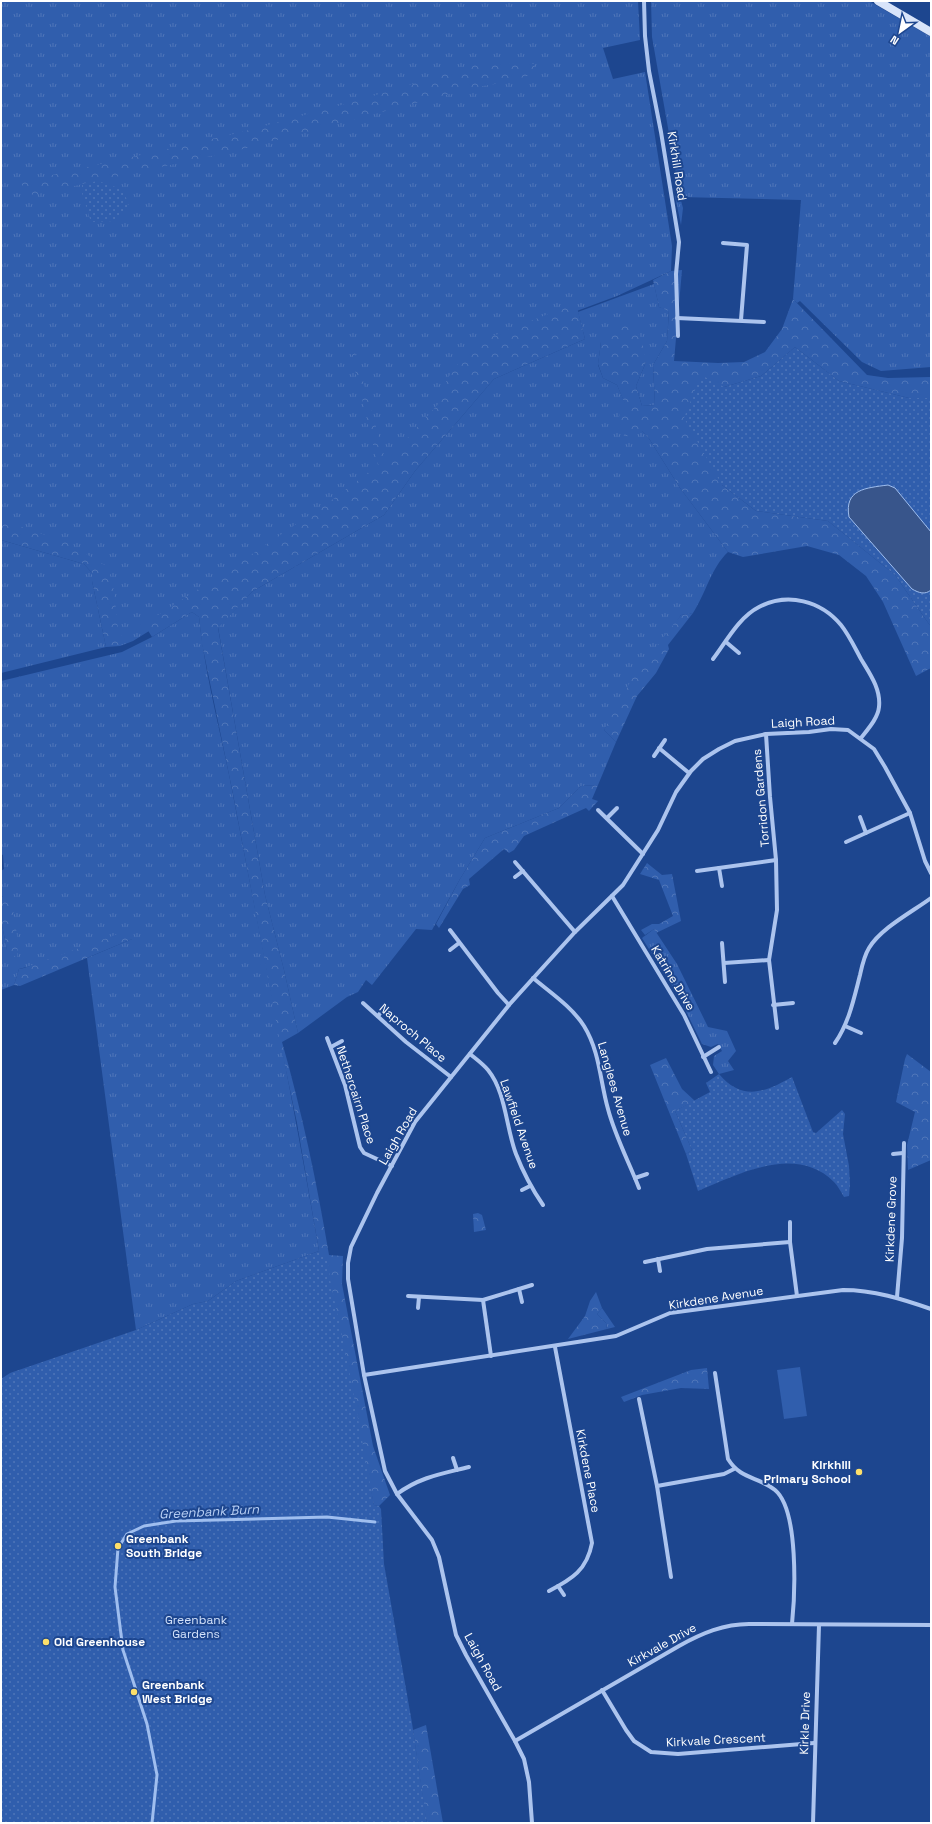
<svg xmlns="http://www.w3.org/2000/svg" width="932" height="1824" font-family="'Space Grotesk',sans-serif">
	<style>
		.grass { fill: url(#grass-tufts) }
		.forest { fill: url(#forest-crowns) }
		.park { fill: url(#park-dots) }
		.pitch { fill: #305ead }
		.water { fill: #38558b; stroke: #9fbeef }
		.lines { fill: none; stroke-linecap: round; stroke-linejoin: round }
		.stream { stroke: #9fbeef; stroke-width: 3 }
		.street { stroke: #acc4ee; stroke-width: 4 }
		.secondary { stroke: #d8e4fa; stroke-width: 8 }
		.poi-dot { fill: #fddf6a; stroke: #1d468f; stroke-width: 1.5 }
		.labels { text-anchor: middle; stroke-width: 4; stroke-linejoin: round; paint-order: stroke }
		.street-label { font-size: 12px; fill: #fff; stroke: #1d468f }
		.poi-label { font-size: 12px; font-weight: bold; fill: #fff; stroke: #1d468f; text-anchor: start }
		.park-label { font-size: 12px; fill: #d2e1fa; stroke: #1d468f }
		.water-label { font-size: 13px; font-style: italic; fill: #b8cff4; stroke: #1d468f }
	</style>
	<defs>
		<pattern id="grass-tufts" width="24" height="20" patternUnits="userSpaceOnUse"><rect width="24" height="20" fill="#305ead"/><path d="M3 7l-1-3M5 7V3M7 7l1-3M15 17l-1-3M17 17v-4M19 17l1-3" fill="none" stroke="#4f76b9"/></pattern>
		<pattern id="forest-crowns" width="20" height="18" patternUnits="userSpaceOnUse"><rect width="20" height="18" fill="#305ead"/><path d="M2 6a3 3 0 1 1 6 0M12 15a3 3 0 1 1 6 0" fill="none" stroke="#4f76b9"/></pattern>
		<pattern id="park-dots" width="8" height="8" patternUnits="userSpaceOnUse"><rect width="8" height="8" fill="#305ead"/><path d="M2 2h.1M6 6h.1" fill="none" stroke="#4f76b9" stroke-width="1.8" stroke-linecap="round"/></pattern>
	</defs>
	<rect width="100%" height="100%" fill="#1d468f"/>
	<!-- grass -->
	<g class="grass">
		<path d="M1,1H638L640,40L603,48L613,79L645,72L672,246L671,271L617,296L574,312L424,424L390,464L194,603L133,641L120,646L113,631L103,596L87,560L1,529Z"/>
		<path d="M651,1H869L931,37V367L881,371L862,362L800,301L797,303L793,299L801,200L680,197L683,208L681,225L675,196H680L652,37Z"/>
		<path d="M654,284L659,307L669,310L667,341L653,365L655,405L642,406L636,386L646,362L601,342L598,365L603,378L617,385C625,403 633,423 648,437L680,488L728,552C711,568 706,593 693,613L681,615L604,730L616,742L598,785L581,786L559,808L485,838L460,879L432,930L416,929L372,985L366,980L358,992L347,997L298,1033L284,970L265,895L218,627L253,591L384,515L415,471L494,379L585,339L578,312Z"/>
		<path d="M1,540L84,564L92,573V581L106,647L1,673Z"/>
		<path d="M192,612L199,617C205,677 222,736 233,795C262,947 293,1099 319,1251L236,1281L208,1301L193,1304L136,1330L87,958L132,939L19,969L14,985L1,990V920L7,950L3,896L1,898V871L4,869L3,855L1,854V681L122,652L152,637Z"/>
		<path d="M654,929L677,964L708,1027L727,1031L736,1051L728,1061L734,1070L719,1074L713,1065L714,1056L722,1051L718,1044L711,1047L702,1044L678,995L642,938Z"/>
		<path d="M602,1308L615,1327L607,1329L606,1323L597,1314Z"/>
	</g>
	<!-- forest -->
	<g class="forest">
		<path d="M484,62L535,64L534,74L511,81L472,88L243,149L33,195L24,190L21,182L238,133L363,99Z"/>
		<path d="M682,270L674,361L718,363L744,362L765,352L782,329L793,299L867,375L888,378L931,377V398H909L839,381L795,347L761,376L724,387L722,485L756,511L828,521L895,575L931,627V668L916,676L883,602L866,576L839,555L807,546L743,557L728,552L680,488L648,437L642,431L625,437L618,427L620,409L625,404L617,385L603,378L598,364L601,342L599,337L630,319L642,340L646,362L636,386L642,406L655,405L653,365L667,341L669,311L659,307L653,280L671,271Z"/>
		<path d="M576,303L585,339L494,379L415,471L384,515L253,591L218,628L265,895L284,970L298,1033L282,1042C302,1112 317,1183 329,1255L343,1256L342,1284L373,1446L390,1495L379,1506L374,1505L319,1251L297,1123L280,1042L233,794L202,644L199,617L192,612L152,637L144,624L233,567L332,500L378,465L347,337L350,335L386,462L440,402L447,379L470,348L488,338Z"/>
		<path d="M1,520L66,542L108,567L114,591L118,629L122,637L120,646L106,647L92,581V573L84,564L1,540Z"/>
		<path d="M693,613L668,645L669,649L656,673L637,696L616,742L604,730L634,675L681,615Z"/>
		<path d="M598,785L592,799L598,801L589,811L586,808L524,836L514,850L509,853L504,849L469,879L470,885L463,889L439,928L436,924L460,879L485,838L559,808L581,786Z"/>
		<path d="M647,863L662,875L672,874L681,921L656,933L654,929L645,935L641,930L652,924H659L673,916L659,880L640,874Z"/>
		<path d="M3,896L11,897L18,942L17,958L7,950L1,920V898Z"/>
		<path d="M129,930L132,939L20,986L14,985L19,969L24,968Z"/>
		<path d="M907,1054L931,1072V1160L908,1170L907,1145L915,1112L896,1102L905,1059Z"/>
		<path d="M666,1058L682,1089L695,1101L675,1111L692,1150L686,1154L650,1065Z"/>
		<path d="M478,1213L482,1215L486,1230L474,1232L473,1214Z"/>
		<path d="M596,1292L602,1308L597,1314L606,1323L607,1329L568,1339L585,1316L590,1301Z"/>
		<path d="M707,1368L709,1389L681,1388L642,1395L624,1402L621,1397L691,1370Z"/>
		<path d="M426,1725L443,1823H427L425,1813L413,1730Z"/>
	</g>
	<!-- park -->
	<g class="park">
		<path d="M98,181L124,190L129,209L114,221L91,222L82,193V184Z"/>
		<path d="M795,347L839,381L909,398H931V627L895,575L828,521L756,511L722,485L684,418L701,375L724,387L761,376Z"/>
		<path d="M719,1074C742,1101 764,1093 792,1077L813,1132L816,1133L842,1110L845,1114L843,1134L849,1166L850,1184L849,1196L844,1197C841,1192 838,1186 834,1182C796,1144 738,1174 698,1191L686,1154L692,1150L675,1111L710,1092L706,1083Z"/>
		<path d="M319,1251L328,1257L330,1280L347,1359L374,1505L379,1506L381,1509L384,1564L412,1723L427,1823H1V1379L10,1373L136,1330L193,1304L208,1301L236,1281Z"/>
	</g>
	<!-- pitch -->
	<path class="pitch" d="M800,1367L807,1416L784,1419L777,1370Z"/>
	<!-- water -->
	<path class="water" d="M888,485L895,488L931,532V590C925,595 919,593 912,589L849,517C844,489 866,488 888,485Z"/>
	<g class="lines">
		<!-- stream -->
		<path class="stream" d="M152,1823L157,1775L147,1724L123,1650L115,1587L118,1548L127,1534L144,1526L176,1521L327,1517L375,1522"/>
		<!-- street -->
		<g class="street">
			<path d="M644,1L645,36L649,71L661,132L679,242L676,274L678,336"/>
			<path d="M723,243L747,245L741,320"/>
			<path d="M677,318L764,322"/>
			<path d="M726,642L739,653"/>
			<path d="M713,659C726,642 739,617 759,607C788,592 821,601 841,625C849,635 855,648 861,659C870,674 881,689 879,707C878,718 868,729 861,738"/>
			<path d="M766,734L770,797L776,860L777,910L769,960L777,1028"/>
			<path d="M659,748L689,773"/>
			<path d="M654,756L665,740"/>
			<path d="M598,810L643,854"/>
			<path d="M860,817L866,833"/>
			<path d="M607,818L617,808"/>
			<path d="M846,842L910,813"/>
			<path d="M515,862L575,932"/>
			<path d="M719,868L722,886"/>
			<path d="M697,871L776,860"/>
			<path d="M515,877L523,871"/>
			<path d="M612,896L684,1015L711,1072"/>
			<path d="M450,930L498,993L509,1005"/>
			<path d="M722,943L725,982"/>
			<path d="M450,950L459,943"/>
			<path d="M724,963L769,960"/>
			<path d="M533,978C551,993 572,1007 584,1026C600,1052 600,1081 608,1109C615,1136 629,1162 639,1188"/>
			<path d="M363,1003L406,1042L451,1077"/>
			<path d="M773,1005L793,1003"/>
			<path d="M378,1016L386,1006"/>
			<path d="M845,1026L861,1033"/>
			<path d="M327,1038L345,1085L360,1147L364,1153L392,1166"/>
			<path d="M835,1043C849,1023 854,998 860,975C862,966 864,956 869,948C881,928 912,912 931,898"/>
			<path d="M331,1047L342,1041"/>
			<path d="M470,1054C476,1059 483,1064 488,1070C506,1092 506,1128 516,1154C523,1172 532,1189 543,1205"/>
			<path d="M703,1057L719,1047"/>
			<path d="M893,1154L903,1153"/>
			<path d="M635,1178L647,1174"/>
			<path d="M522,1190L530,1186"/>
			<path d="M790,1222V1242L797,1296"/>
			<path d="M658,1259L660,1271"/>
			<path d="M645,1262L707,1249L790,1242"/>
			<path d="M519,1289L522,1302"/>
			<path d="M408,1296L483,1300L532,1285"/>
			<path d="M897,1297L902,1238L904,1143"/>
			<path d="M483,1300L491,1356"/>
			<path d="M418,1308L419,1297"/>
			<path d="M715,1373L728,1459C741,1480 758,1476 775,1490C799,1510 795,1595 792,1624"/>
			<path d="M364,1375L616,1336L670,1313L843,1290C874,1290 902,1299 931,1309"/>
			<path d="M639,1399L657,1486L671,1577"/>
			<path d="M453,1458L457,1470"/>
			<path d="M657,1486L724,1474L734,1469"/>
			<path d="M397,1494C420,1477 441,1474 469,1467"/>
			<path d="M558,1586L564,1595"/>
			<path d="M549,1591C572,1579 587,1570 592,1543L555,1347"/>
			<path d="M602,1690L626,1730L634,1741L651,1752L678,1754L814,1743"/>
			<path d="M515,1741L679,1646C702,1633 724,1624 749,1624L931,1625"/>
			<path d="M532,1823L529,1782L524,1759L515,1741L466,1655L456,1635L439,1557L432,1540L397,1494L385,1471L364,1375L348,1279V1263L351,1247L377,1193L415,1122L509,1005L575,932L623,885L658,830L676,792L691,771L703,759L719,749L735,741L766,734L809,732L831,729L848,730L874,749L885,767L910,813L925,861L931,873"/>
			<path d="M813,1823L819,1625"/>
		</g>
		<!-- secondary -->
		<path class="secondary" d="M878,1L931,32"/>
	</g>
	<!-- markers -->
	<g class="poi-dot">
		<circle cx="859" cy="1472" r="4"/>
		<circle cx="118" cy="1546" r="4"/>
		<circle cx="46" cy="1642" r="4"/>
		<circle cx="134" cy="1692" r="4"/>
	</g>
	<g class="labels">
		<!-- street labels -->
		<g class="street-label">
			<text transform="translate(677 166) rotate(81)" y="4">Kirkhill Road</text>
			<text transform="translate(803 722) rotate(-3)" y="4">Laigh Road</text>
			<text transform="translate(761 798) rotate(-95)" y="4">Torridon Gardens</text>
			<text transform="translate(673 978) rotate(59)" y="4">Katrine Drive</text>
			<text transform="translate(413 1033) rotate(40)" y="4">Naproch Place</text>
			<text transform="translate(615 1089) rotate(74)" y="4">Langlees Avenue</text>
			<text transform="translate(356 1095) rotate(72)" y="4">Nethercairn Place</text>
			<text transform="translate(519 1124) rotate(71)" y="4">Lawfield Avenue</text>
			<text transform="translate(398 1136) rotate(-60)" y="4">Laigh Road</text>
			<text transform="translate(891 1219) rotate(-88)" y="4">Kirkdene Grove</text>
			<text transform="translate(716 1298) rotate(-9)" y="4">Kirkdene Avenue</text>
			<text transform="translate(588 1471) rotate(79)" y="4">Kirkdene Place</text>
			<text transform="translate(662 1645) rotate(-29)" y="4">Kirkvale Drive</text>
			<text transform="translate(483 1662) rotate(61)" y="4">Laigh Road</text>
			<text transform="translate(805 1723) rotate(-88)" y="4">Kirkle Drive</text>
			<text transform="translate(716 1740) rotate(-3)" y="4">Kirkvale Crescent</text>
		</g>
		<!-- poi labels -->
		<g class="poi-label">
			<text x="851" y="1469" text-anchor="end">Kirkhill<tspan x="851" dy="14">Primary School</tspan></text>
			<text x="126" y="1543">Greenbank<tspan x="126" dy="14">South Bridge</tspan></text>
			<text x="54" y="1646">Old Greenhouse</text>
			<text x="142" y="1689">Greenbank<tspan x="142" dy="14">West Bridge</tspan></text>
		</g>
		<!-- park labels -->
		<g class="park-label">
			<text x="196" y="1624">Greenbank<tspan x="196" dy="14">Gardens</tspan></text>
		</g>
		<!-- water labels -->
		<g class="water-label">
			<text transform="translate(209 1511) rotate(-3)" y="5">Greenbank Burn</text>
		</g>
	</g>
	<!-- border -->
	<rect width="932" height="1824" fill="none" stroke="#ffffff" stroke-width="4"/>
	<!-- north arrow -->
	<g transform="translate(900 32) rotate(213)" stroke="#1d468f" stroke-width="3" paint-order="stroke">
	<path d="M0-3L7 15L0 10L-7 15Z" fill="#ffffff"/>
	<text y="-6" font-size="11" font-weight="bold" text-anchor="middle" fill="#ffffff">N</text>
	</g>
</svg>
